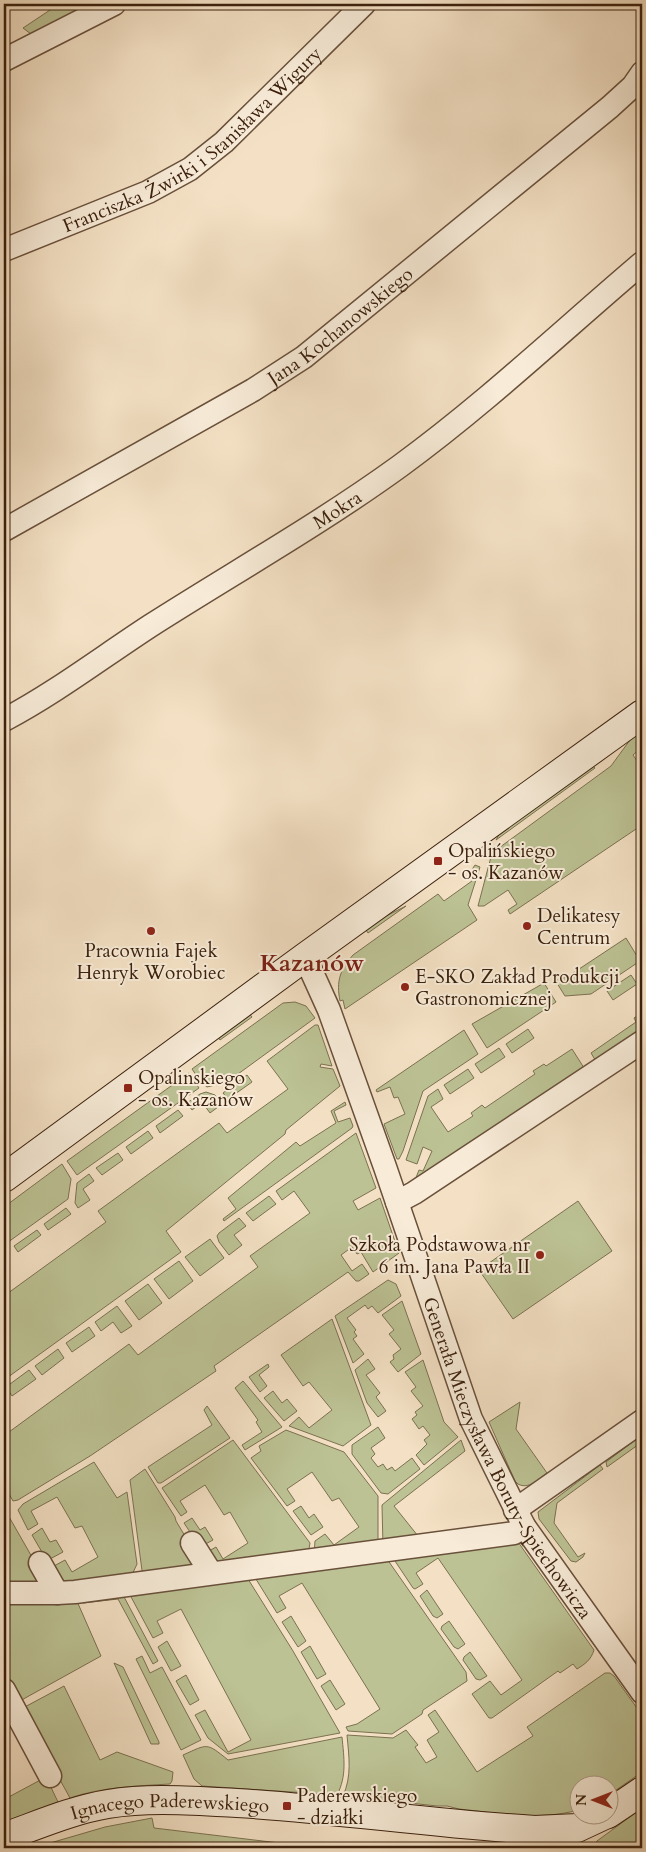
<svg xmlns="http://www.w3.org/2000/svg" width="646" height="1852" font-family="Cardo,serif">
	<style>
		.green { fill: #bcc294; stroke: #7c7150 }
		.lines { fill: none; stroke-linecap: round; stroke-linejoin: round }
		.street-casing { stroke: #69503b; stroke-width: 25 }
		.secondary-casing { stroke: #3b200d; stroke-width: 30 }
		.street { stroke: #f8ecd9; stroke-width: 22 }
		.secondary { stroke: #f8ecd9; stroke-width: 28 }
		.poi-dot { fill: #8f2418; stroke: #f8ecd9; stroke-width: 2 }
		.labels { text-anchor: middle; stroke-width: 4; stroke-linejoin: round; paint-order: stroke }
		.street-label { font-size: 19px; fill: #3b200d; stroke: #f8ecd9 }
		.poi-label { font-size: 19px; fill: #3b200d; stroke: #f8ecd9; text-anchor: start }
		.district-label { font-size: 24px; font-weight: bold; fill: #7a1f14; stroke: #f8ecd9 }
	</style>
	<rect width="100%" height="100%" fill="#f4e1c5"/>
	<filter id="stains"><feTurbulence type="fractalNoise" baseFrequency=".004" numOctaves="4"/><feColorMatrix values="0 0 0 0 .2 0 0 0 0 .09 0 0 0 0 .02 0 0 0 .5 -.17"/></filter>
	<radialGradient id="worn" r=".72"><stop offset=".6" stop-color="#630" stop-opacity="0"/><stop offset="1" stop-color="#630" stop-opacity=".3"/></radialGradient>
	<!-- green -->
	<g class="green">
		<path d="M59,4H104L35,37L23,28Z"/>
		<path d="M642,731V747L633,755L642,768V825L510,914L508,910L517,904L508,890L484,906H478L492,853L611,766L630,740Z"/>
		<path d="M591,764L595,768L496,840L501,831Z"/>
		<path d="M475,865L480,867L468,905L477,920L345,1009L343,1000L340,1001C336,981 340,970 353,955L438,894L444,901L472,881L473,868Z"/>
		<path d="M406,906L368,933L364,927Z"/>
		<path d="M626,938L640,961L591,994L565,996L555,980L567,977Z"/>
		<path d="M631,975L637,984L613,1000L607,991Z"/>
		<path d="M544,983L556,1002L487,1048L472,1024Z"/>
		<path d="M295,1002L306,1006L315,1018L227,1082L207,1087L201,1082L192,1069L283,1003Z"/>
		<path d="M248,1012L252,1017L220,1040L217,1036Z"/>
		<path d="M642,1013V1036L597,1063L591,1053L636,1022L634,1018Z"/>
		<path d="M315,1025H318L332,1066L321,1064L320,1067L333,1069L340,1086L286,1130L285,1134L166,1231L181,1252L4,1380V1296L106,1222L98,1211L219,1123L227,1133L288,1089L267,1061Z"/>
		<path d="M528,1029L534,1038L512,1053L506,1044Z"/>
		<path d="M464,1030L478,1054L423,1091L403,1151L399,1159H397L384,1124L405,1114L398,1097L394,1098L390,1087L377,1092L376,1090Z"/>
		<path d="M499,1048L505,1057L481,1073L475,1064Z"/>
		<path d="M572,1049L586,1071L415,1180L419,1170L423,1171L432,1151L423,1147L417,1164L406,1160L428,1096L438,1089L443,1099L431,1107L448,1132L473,1116L471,1113L482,1105L485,1108L535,1074L533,1071L544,1064L546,1066Z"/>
		<path d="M468,1069L474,1078L450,1094L444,1085Z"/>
		<path d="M189,1073L199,1088L77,1175L67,1161Z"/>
		<path d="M247,1075L252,1082L228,1099L223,1093Z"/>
		<path d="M206,1092L215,1095L222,1104L210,1113L202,1102L192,1110L187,1103L200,1094Z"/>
		<path d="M345,1102L346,1105L334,1111L338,1122L350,1118L353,1126L352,1128L224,1221L223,1219L236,1209L228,1198L296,1142L300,1146L336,1123L331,1111Z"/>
		<path d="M178,1110L183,1116L160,1133L156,1126Z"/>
		<path d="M148,1131L153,1138L131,1154L126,1147Z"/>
		<path d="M356,1133L376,1188L353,1201L358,1210L380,1198L399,1253L373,1272L361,1252L357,1254L352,1247L341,1255L352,1271L362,1264L369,1274L359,1281H356L348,1272L214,1366L216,1371L90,1456L18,1500L13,1501L4,1485V1425L9,1432L129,1344L138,1355L258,1267L250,1256L310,1213L294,1191L282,1200L276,1191Z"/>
		<path d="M118,1153L123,1160L102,1175L96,1168Z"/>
		<path d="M62,1164L71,1179L68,1199L4,1245V1207Z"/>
		<path d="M89,1174L94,1181L83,1189L90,1200L78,1208L75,1203L77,1183Z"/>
		<path d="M269,1196L276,1204L253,1221L246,1213Z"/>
		<path d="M578,1201L612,1251L513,1319L479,1270Z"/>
		<path d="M66,1208L71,1214L48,1230L44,1224Z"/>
		<path d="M239,1218L246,1226L234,1235L242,1245L229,1255L219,1242L217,1236L219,1233Z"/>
		<path d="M37,1230L41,1235L18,1252L14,1246Z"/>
		<path d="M210,1239L224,1258L200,1276L185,1257Z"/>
		<path d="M179,1261L193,1281L169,1299L154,1279Z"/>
		<path d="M388,1280L396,1284L401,1296L378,1313L372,1306L368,1309L365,1305L347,1318L356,1330L354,1332L357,1336L353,1339L364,1354L353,1363L335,1316Z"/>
		<path d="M148,1284L162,1303L139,1320L125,1301Z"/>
		<path d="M402,1301L421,1354L398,1372L390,1362L394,1359L393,1355L401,1349L389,1334L394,1330L382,1315Z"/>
		<path d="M117,1306L132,1326L121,1333L113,1322L101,1331L95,1322Z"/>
		<path d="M332,1319L371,1425L343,1446L289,1426L299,1417L309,1428L332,1410L309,1382L303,1386L281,1355Z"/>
		<path d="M89,1327L95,1336L72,1352L66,1343Z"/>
		<path d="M58,1349L64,1358L42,1375L35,1366Z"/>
		<path d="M368,1359L375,1369L366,1375L380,1393L376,1397L386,1411L378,1417L367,1403L355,1370Z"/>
		<path d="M423,1360L444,1422L458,1437L424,1465L416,1455L427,1444L424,1440L430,1435L423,1426L419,1429L412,1419L417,1415L415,1412L423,1406L411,1391L416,1387L405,1372Z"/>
		<path d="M268,1364L269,1367L259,1375L267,1386L260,1392L249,1377Z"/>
		<path d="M29,1370L36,1379L12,1396L6,1387Z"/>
		<path d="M243,1381L282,1427L245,1450L242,1445L262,1432L256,1422L258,1420L235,1388Z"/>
		<path d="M273,1391L282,1403L287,1399L297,1411L284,1421L264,1398Z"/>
		<path d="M520,1402L516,1429L547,1473C538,1479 529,1490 518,1484L515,1481L489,1422Z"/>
		<path d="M207,1406L230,1438L161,1483H158L148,1467L212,1425L204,1410Z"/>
		<path d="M378,1427L385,1438L371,1448L375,1454L371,1458L378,1467L383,1464L387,1470L392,1467L395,1471L412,1458L420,1469L388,1494L381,1493L352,1454V1445Z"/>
		<path d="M286,1430L344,1452L378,1496V1546L314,1555L315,1541L325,1534L334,1545L359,1527L339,1498L332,1501L312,1472L287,1489L295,1501L287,1506L251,1458L261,1451L259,1446Z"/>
		<path d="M642,1435V1442L607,1467L606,1462Z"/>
		<path d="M233,1440L310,1543L308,1555L222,1567L204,1554L216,1547L223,1559L248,1543L230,1512L224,1515L205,1485L180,1501L187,1512L181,1516L162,1488Z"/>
		<path d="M461,1440L465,1451L394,1506L422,1541L383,1546L382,1505Z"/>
		<path d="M94,1462L117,1498L127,1492L137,1564L130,1579L62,1588L54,1566L65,1560L72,1572L98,1557L82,1526L75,1528L57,1497L31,1511L38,1524L28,1530L18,1510L23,1504Z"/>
		<path d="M600,1465L603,1469L557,1503L554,1523L578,1557L585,1553L583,1557L576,1562L571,1561L539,1519L538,1512Z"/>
		<path d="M145,1469L175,1517L176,1521L203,1566L143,1578L130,1480Z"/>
		<path d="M301,1506L309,1518L314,1514L323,1527L311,1535L293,1511Z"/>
		<path d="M4,1508L48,1585L4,1588Z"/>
		<path d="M192,1518L200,1530L205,1527L213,1540L200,1547L184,1523Z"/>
		<path d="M42,1528L50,1542L56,1540L63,1552L50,1559H46L32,1535Z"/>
		<path d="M516,1539L594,1650C591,1660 585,1664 577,1669L573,1664L560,1673L558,1671L492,1718H489L472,1694L490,1681L501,1695L522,1680L438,1558L416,1573L423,1584L415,1589L413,1588L393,1558Z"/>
		<path d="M387,1559L466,1672L467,1681L423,1710L422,1714L392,1734L348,1731L346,1727L357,1724L380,1709L302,1583L279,1596L286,1608L277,1613L254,1576Z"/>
		<path d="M248,1579L293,1651L340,1733L228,1754L208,1738L195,1715L205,1710L228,1752L251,1740L181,1609L157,1621L163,1633L153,1638L130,1595Z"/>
		<path d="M427,1590L443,1614L437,1618L433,1616L420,1596Z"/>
		<path d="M123,1595L158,1661L153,1664L118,1599L83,1603L79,1597Z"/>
		<path d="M4,1599H76L101,1656L18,1702L4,1676Z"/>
		<path d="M291,1616L306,1641L298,1647L282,1622Z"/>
		<path d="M449,1621L465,1644L458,1649L454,1647L441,1629L442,1626Z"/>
		<path d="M167,1641L181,1666L171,1671L158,1647Z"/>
		<path d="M310,1646L326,1674L317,1679L301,1652Z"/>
		<path d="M470,1652L487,1676L480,1680L476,1679L463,1660L464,1657Z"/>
		<path d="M142,1656L150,1673L162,1667L201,1740L181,1750L136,1659Z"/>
		<path d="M114,1663L123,1667L159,1742V1744H151Z"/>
		<path d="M605,1673H610L614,1676L642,1715V1772L609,1795L608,1784H578V1810C540,1821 498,1813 459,1809L447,1806H437L373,1799C363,1795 353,1797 343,1796C352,1776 349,1757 347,1735L393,1738L406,1730L418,1745L415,1747L426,1763L437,1757L427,1740L439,1732L428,1715L435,1710L477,1772L533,1736L527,1727Z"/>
		<path d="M186,1675L199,1700L190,1705L176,1681Z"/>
		<path d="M330,1680L345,1704L336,1710L321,1686Z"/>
		<path d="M64,1686L100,1760L117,1752L173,1772L172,1781L170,1784C136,1786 102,1787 70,1798L21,1709Z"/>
		<path d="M342,1737C344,1758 347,1776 337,1795L202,1786L194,1779L183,1755C208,1744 206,1742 228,1760Z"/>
		<path d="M46,1777L58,1802L4,1822V1797L5,1799Z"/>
		<path d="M642,1808V1848H592L597,1841Z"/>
		<path d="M152,1818L154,1828L321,1848H33L105,1827Z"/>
	</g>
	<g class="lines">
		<defs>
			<g id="street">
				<path d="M4,60L114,4"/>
				<path id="s1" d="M4,250L148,192L190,169L224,142L364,4"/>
				<path id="s2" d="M4,530L253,390L304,357L610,107L633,86L642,73"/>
				<path id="s3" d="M4,720C55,693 101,658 150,626C233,573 320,524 400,466C485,404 562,331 642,263"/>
				<path id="s4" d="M305,957L329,1010L385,1167L471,1419L524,1526L642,1692"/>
				<path d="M397,1202L414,1193L642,1042"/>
				<path d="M515,1510L642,1421"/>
				<path d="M192,1543L211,1573"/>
				<path d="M40,1563L57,1593"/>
				<path d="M4,1593H57L75,1592L514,1533L524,1526"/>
				<path d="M4,1690L50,1776"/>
			</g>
			<g id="secondary">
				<path d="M4,1178L305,957L642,714"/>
				<path d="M608,1814L642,1791"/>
				<path id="s5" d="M4,1837C38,1825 72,1810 108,1804C151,1797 194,1801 237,1803C336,1809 435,1824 535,1830L577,1828L607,1814"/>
			</g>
		</defs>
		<!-- street casing -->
		<use href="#street" class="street-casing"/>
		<!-- secondary casing -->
		<use href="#secondary" class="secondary-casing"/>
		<!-- street -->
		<use href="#street" class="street"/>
		<!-- secondary -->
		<use href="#secondary" class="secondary"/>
	</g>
	<!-- markers -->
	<g class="poi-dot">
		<rect x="433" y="856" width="10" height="10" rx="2.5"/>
		<circle cx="527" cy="926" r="5"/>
		<circle cx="151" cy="931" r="5"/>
		<circle cx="405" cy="987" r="5"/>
		<rect x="123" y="1083" width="10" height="10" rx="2.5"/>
		<circle cx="540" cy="1255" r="5"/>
		<rect x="282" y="1801" width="10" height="10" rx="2.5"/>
	</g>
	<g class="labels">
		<!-- street labels -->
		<g class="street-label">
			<text dy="7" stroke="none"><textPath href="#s1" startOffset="221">Franciszka Żwirki i Stanisława Wigury</textPath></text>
			<text dy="7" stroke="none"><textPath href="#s2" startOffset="394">Jana Kochanowskiego</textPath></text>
			<text dy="7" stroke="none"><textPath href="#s3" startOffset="394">Mokra</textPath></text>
			<text dy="7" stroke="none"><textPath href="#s4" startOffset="542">Generała Mieczysława Boruty-Spiechowicza</textPath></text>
			<text dy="7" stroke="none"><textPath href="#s5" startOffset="171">Ignacego Paderewskiego</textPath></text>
		</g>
		<!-- poi labels -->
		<g class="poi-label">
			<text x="448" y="857">Opalińskiego<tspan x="448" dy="22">- os. Kazanów</tspan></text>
			<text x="537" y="922">Delikatesy<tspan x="537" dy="22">Centrum</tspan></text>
			<text x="151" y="957" text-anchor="middle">Pracownia Fajek<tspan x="151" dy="22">Henryk Worobiec</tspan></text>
			<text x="415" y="983">E-SKO Zakład Produkcji<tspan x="415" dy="22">Gastronomicznej</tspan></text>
			<text x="138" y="1084">Opalinskiego<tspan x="138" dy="22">- os. Kazanów</tspan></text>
			<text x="530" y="1251" text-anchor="end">Szkoła Podstawowa nr<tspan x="530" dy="22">6 im. Jana Pawła II</tspan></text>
			<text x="297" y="1802">Paderewskiego<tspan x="297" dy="22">- działki</tspan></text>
		</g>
		<!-- district labels -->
		<g class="district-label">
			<text x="312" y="971">Kazanów</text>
		</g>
	</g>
	<!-- margin -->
	<rect width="646" height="1852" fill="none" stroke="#f4e1c5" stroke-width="20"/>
	<rect x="5" y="5" width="636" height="1842" fill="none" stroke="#3b200d" stroke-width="2.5"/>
	<rect x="10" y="10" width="626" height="1832" fill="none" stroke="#3b200d"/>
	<!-- north arrow -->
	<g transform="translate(594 1800) rotate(270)"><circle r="24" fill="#f8ecd9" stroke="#ac9a87"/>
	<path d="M0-4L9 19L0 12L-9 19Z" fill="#8f2418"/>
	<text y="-8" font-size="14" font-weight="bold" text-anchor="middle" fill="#3b200d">N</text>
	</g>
	<rect width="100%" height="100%" filter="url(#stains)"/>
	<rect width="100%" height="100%" fill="url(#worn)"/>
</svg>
